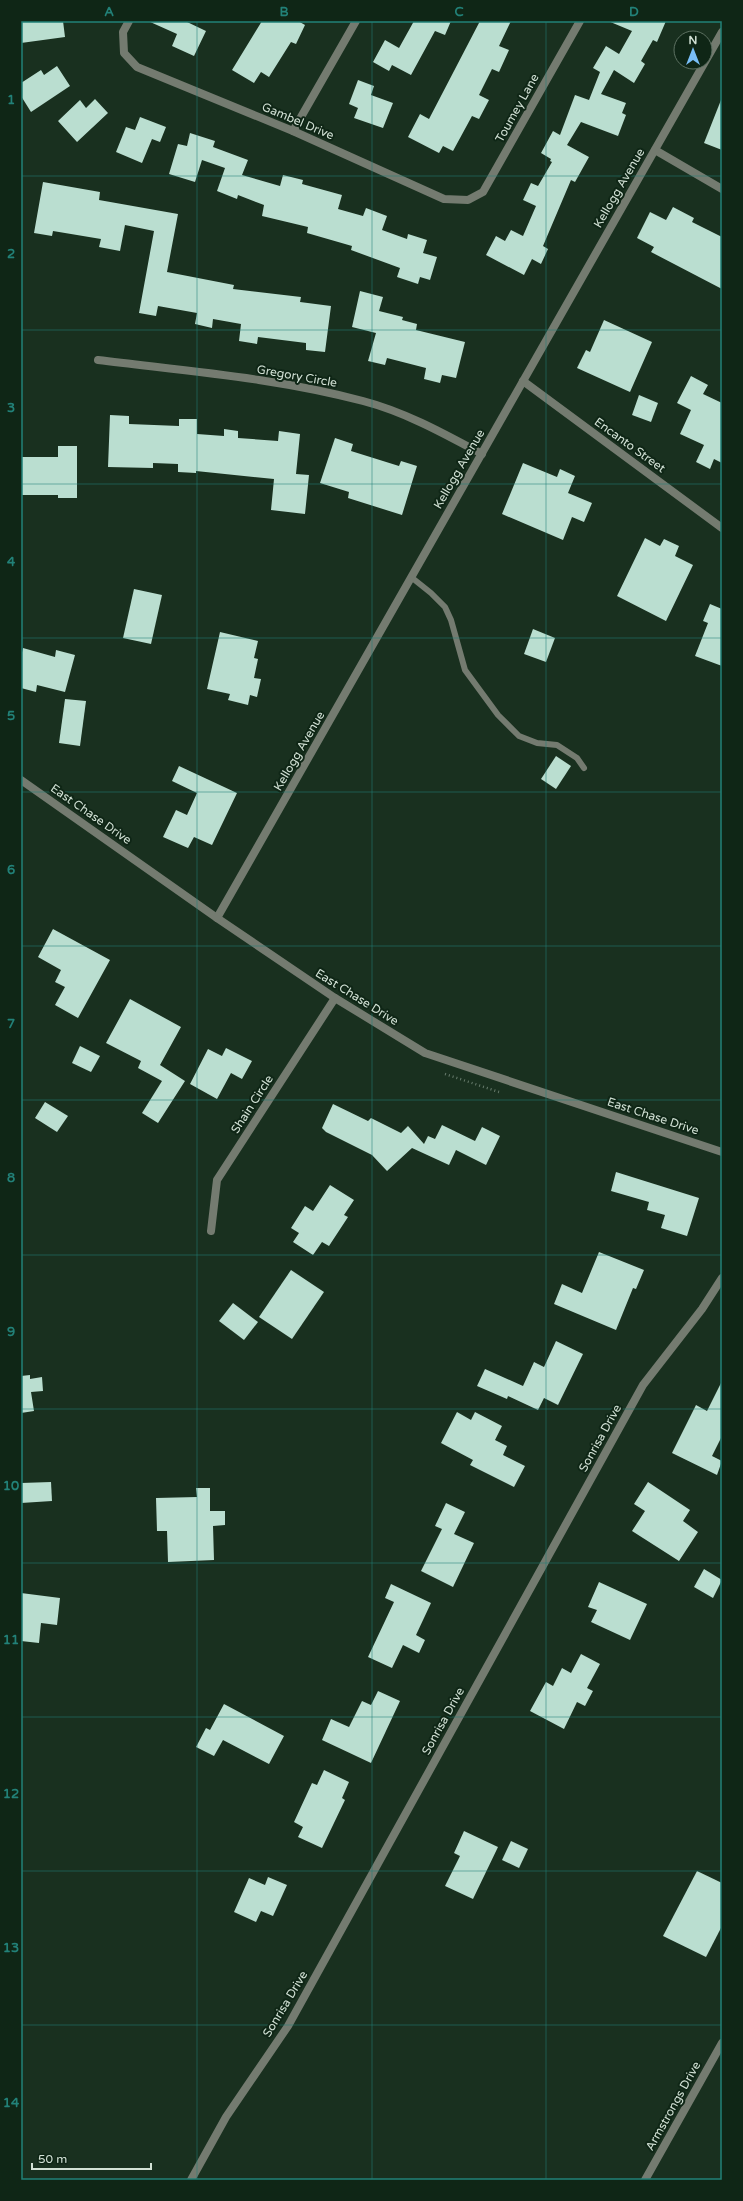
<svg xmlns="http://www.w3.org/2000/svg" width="743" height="2201" font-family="'Varela Round',sans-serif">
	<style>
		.building { fill: #baded0 }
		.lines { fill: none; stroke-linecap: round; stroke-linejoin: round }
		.path { stroke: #687c6d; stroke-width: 2.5; stroke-dasharray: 1 3; stroke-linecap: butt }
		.service { stroke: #747b70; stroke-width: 6 }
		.minor { stroke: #747b70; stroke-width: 8 }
		.tertiary { stroke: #747b70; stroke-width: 8 }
		.grid { fill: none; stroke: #228178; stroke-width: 1; stroke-opacity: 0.55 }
		.labels { text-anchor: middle; stroke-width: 4; stroke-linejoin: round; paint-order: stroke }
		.street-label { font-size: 12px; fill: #d2e1d5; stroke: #0f2616 }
		.neatline { fill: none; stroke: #228178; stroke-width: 1.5 }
		.grid-label { font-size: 13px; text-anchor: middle; font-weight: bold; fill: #228178 }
	</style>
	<rect width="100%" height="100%" fill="#19301f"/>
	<!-- building -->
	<g class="building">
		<path d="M21,21H63L65,37L21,43Z"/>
		<path d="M148,21H185L206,31L194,56L172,46L177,34Z"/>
		<path d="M262,21H298L305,25L296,44L291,42L269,77L261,72L254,83L232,70Z"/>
		<path d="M414,21H451L445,35L435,31L411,75L392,65L389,71L373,62L385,40L399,48Z"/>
		<path d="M480,21H511L499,46L509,50L499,72L492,69L479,95L489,100L479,119L472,116L453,151L443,146L439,153L408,137L420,114L429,119Z"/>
		<path d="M608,21H666L657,42L653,40L641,61L645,64L634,83L614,70L601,94L626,103L622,113L626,115L618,136L581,122L567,145L589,157L575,182L571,180L543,246L548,249L541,264L532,259L524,275L486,255L496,236L505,241L511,230L523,236L536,206L523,200L531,183L538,186L552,162L550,161L551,159L541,153L553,131L560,135L575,95L589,100L600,72L593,68L606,46L619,54L632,31Z"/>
		<path d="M57,66L70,86L31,112L21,96V83L41,70L44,75Z"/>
		<path d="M358,80L374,86L371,95L393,103L383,128L354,118L358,108L349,104Z"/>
		<path d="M95,99L108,113L77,142L58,121L80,100L86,108Z"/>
		<path d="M721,100H722V150L704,143Z"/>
		<path d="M140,117L166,127L160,142L152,139L142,163L116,152L126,127L135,130Z"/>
		<path d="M190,133L215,141L213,147L248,160L242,175L280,186L283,175L303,180L302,184L342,195L338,209L363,216L366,208L387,216L382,230L407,239L408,234L427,240L423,253L437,257L430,280L420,277L418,284L397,277L400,268L351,250L352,246L307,233L308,227L262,216L264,205L238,195L237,199L217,191L225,168L202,160L195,182L169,174L178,144L187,146Z"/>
		<path d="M43,182L100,192L99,200L178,214L167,272L234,285L233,289L301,297L300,302L331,306L325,352L306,350V343L258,337L257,344L239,341L241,324L213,319L212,328L195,324L197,313L158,306L156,316L139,313L154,231L125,225L120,251L99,247L101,239L53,231L52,236L34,233Z"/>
		<path d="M673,207L694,218L692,222L722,237V289L651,252L654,247L637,238L650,212L666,220Z"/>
		<path d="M360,291L383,297L379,311L403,317L402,320L417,324L416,330L465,342L456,378L442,375L440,383L424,379L426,368L387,358L385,365L368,361L376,333L352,327Z"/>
		<path d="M604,320L652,342L630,392L577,368L586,350L590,352Z"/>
		<path d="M691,376L708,385L703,394L722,403V463L714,459L710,469L696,462L704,445L680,434L691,410L677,403Z"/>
		<path d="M639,395L658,403L651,422L632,415Z"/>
		<path d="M110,415L129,416V424L179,426V419H197V434L224,436V429L238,431V438L278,441L279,431L300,434L296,474L309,475L305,514L271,510L274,479L196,471V473L178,472V464L153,463V468L108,467Z"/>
		<path d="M335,438L353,444L351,451L399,466L401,461L417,466L402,515L348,498L349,492L320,483Z"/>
		<path d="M58,446H77V498H58V495H21V457H58Z"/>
		<path d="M523,463L557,477L560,469L575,476L568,493L592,503L584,522L572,517L563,540L502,514Z"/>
		<path d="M645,538L660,546L664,539L679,546L675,556L693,565L666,621L617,596Z"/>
		<path d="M134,589L162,595L151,644L123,638Z"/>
		<path d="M710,604L722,609V666L695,656L708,623L703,621Z"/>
		<path d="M533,629L555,638L546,662L524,654Z"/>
		<path d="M220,632L258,641L254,658L258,659L254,678L261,679L257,697L250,695L248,705L228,700L230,694L207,689Z"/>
		<path d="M23,648L55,657L56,650L75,655L65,692L37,685L36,692L21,688V657Z"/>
		<path d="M65,699L86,701L80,746L59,743Z"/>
		<path d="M556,756L571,766L556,789L541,779Z"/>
		<path d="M179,766L237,793L212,845L194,837L188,848L163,837L176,810L187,815L197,793L172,781Z"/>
		<path d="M53,929L110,960L78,1018L55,1005L65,987L55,982L61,970L38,957Z"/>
		<path d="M130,999L181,1027L160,1065L185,1081L158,1123L142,1113L162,1081L138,1068L141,1061L106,1043Z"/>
		<path d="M80,1046L100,1056L91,1072L72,1063Z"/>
		<path d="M226,1048L252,1061L242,1079L231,1073L217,1099L190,1084L208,1049L222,1056Z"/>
		<path d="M45,1102L68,1116L57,1132L35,1118Z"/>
		<path d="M333,1104L368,1121L371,1118L401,1133L408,1126L424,1144L428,1136L435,1139L442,1125L475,1141L482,1127L500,1136L486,1165L456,1150L449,1165L412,1148L387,1171L372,1155L326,1132L322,1128Z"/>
		<path d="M616,1172L699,1198L687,1236L661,1228L665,1215L647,1210L649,1202L611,1191Z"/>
		<path d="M330,1185L354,1200L344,1215L348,1217L329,1246L322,1242L313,1255L293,1242L299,1233L291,1228L305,1206L313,1211Z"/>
		<path d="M599,1252L644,1270L636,1289L633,1288L616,1330L554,1304L562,1284L582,1293Z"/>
		<path d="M291,1270L324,1292L292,1339L259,1317Z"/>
		<path d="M233,1303L258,1322L244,1340L219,1321Z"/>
		<path d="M556,1341L583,1354L558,1405L544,1398L538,1410L508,1396L507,1399L477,1386L485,1369L523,1386L534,1362L544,1367Z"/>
		<path d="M30,1375V1379L42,1377L43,1391L31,1392L34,1411L21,1413V1376Z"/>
		<path d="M722,1381V1436L712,1456L722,1461L717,1475L672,1453L696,1405L707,1411Z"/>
		<path d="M457,1412L471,1420L475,1412L502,1426L495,1440L507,1446L503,1455L525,1466L514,1487L470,1465L473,1460L441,1443Z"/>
		<path d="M51,1482L52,1501L21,1503V1483Z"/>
		<path d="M648,1482L690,1510L683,1521L698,1532L679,1561L632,1531L645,1511L634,1504Z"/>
		<path d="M196,1488H210V1511H225V1525L213,1526L214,1560L168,1562L167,1531H157L156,1498L197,1497Z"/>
		<path d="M446,1503L465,1512L454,1534L474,1543L453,1587L421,1571L442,1529L435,1526Z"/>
		<path d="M704,1569L722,1580L713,1598L694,1587Z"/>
		<path d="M599,1582L647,1604L630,1640L591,1622L597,1610L588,1607Z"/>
		<path d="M391,1584L431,1603L416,1635L425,1640L419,1653L403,1645L392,1668L368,1657L394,1602L385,1598Z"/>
		<path d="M21,1593L60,1598L57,1625L41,1623L39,1643L21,1641Z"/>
		<path d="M581,1654L600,1664L587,1688L593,1691L585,1706L577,1702L564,1729L530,1711L546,1682L553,1686L562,1668L571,1673Z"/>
		<path d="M378,1691L400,1701L371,1763L322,1740L331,1719L349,1727L362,1701L371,1705Z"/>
		<path d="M224,1704L284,1736L269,1764L223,1740L214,1756L196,1747L206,1728L210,1730Z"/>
		<path d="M324,1770L349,1782L342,1798L345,1800L322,1848L298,1837L303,1827L294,1822L312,1783L317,1785Z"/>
		<path d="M464,1831L498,1847L473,1899L445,1886L460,1856L454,1853Z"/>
		<path d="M511,1841L528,1849L519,1868L502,1860Z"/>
		<path d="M697,1871L722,1883V1926L706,1957L663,1936Z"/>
		<path d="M268,1877L287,1885L273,1916L261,1911L256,1922L234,1912L249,1878L265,1885Z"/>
	</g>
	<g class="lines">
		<!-- path -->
		<path class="path" d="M445,1074L499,1092"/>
		<!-- service -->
		<path class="service" d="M411,577L431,593L445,607L451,620L465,670L498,715L519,736L537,743L557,745L577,758L584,768"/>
		<!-- minor -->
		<g class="minor">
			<path d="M129,21L123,32L124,53L137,67L293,131L444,199L468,200L483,192L580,21"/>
			<path d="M293,131L356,21"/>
			<path d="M655,150L722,189"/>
			<path d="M98,360C186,371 277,378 363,401C405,412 443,433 482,454"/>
			<path d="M523,381L722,528"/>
			<path d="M211,1231L217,1180L335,998"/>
			<path d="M191,2180L226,2117L288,2026L643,1385L702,1309L722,1278"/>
			<path d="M645,2180L722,2043"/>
		</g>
		<!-- tertiary -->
		<g class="tertiary">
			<path d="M21,780L217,918L335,998L425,1053L722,1152"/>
			<path d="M217,918L722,32"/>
		</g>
	</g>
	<!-- grid -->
	<path class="grid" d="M197,21V2180M372,21V2180M546,21V2180M21,176H722M21,330H722M21,484H722M21,638H722M21,792H722M21,946H722M21,1100H722M21,1255H722M21,1409H722M21,1563H722M21,1717H722M21,1871H722M21,2025H722"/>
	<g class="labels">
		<!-- street labels -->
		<g class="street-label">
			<text transform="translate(517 108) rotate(-61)" y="4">Toumey Lane</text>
			<text transform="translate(298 121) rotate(23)" y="4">Gambel Drive</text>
			<text transform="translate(619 188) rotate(-60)" y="4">Kellogg Avenue</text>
			<text transform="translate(297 376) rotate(10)" y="4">Gregory Circle</text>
			<text transform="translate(630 445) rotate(36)" y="4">Encanto Street</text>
			<text transform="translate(459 469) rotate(-60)" y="4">Kellogg Avenue</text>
			<text transform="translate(299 751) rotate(-60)" y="4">Kellogg Avenue</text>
			<text transform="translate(91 814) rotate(35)" y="4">East Chase Drive</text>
			<text transform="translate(357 997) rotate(32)" y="4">East Chase Drive</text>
			<text transform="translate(252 1104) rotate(-57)" y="4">Shain Circle</text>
			<text transform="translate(653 1116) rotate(18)" y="4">East Chase Drive</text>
			<text transform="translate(600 1438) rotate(-61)" y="4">Sonrisa Drive</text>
			<text transform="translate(443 1721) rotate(-61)" y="4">Sonrisa Drive</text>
			<text transform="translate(285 2004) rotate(-59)" y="4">Sonrisa Drive</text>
			<text transform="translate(673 2106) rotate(-61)" y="4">Armstrongs Drive</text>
		</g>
	</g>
	<!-- border -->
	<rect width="743" height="2201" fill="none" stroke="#0f2616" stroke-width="44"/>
	<!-- north arrow -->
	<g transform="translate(693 50)"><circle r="19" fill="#0f2616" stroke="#5d7162"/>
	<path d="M0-3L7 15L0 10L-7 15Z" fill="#79bff8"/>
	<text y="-6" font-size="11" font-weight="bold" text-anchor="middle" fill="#d2e1d5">N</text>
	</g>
	<!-- scale -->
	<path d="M32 2163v6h119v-6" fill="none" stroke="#d2e1d5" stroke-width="2"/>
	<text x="38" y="2163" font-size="12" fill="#d2e1d5" stroke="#0f2616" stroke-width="3" paint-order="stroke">50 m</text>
	<rect x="22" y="22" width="699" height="2157" class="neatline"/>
	<g class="grid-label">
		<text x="109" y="16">A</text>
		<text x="284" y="16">B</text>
		<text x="459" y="16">C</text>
		<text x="634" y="16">D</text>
		<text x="11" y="104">1</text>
		<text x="11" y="258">2</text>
		<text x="11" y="412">3</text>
		<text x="11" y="566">4</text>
		<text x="11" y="720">5</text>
		<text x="11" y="874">6</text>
		<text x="11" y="1028">7</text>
		<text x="11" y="1182">8</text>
		<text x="11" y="1336">9</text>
		<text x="11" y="1490">10</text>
		<text x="11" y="1644">11</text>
		<text x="11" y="1798">12</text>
		<text x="11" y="1952">13</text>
		<text x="11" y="2107">14</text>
	</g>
</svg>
